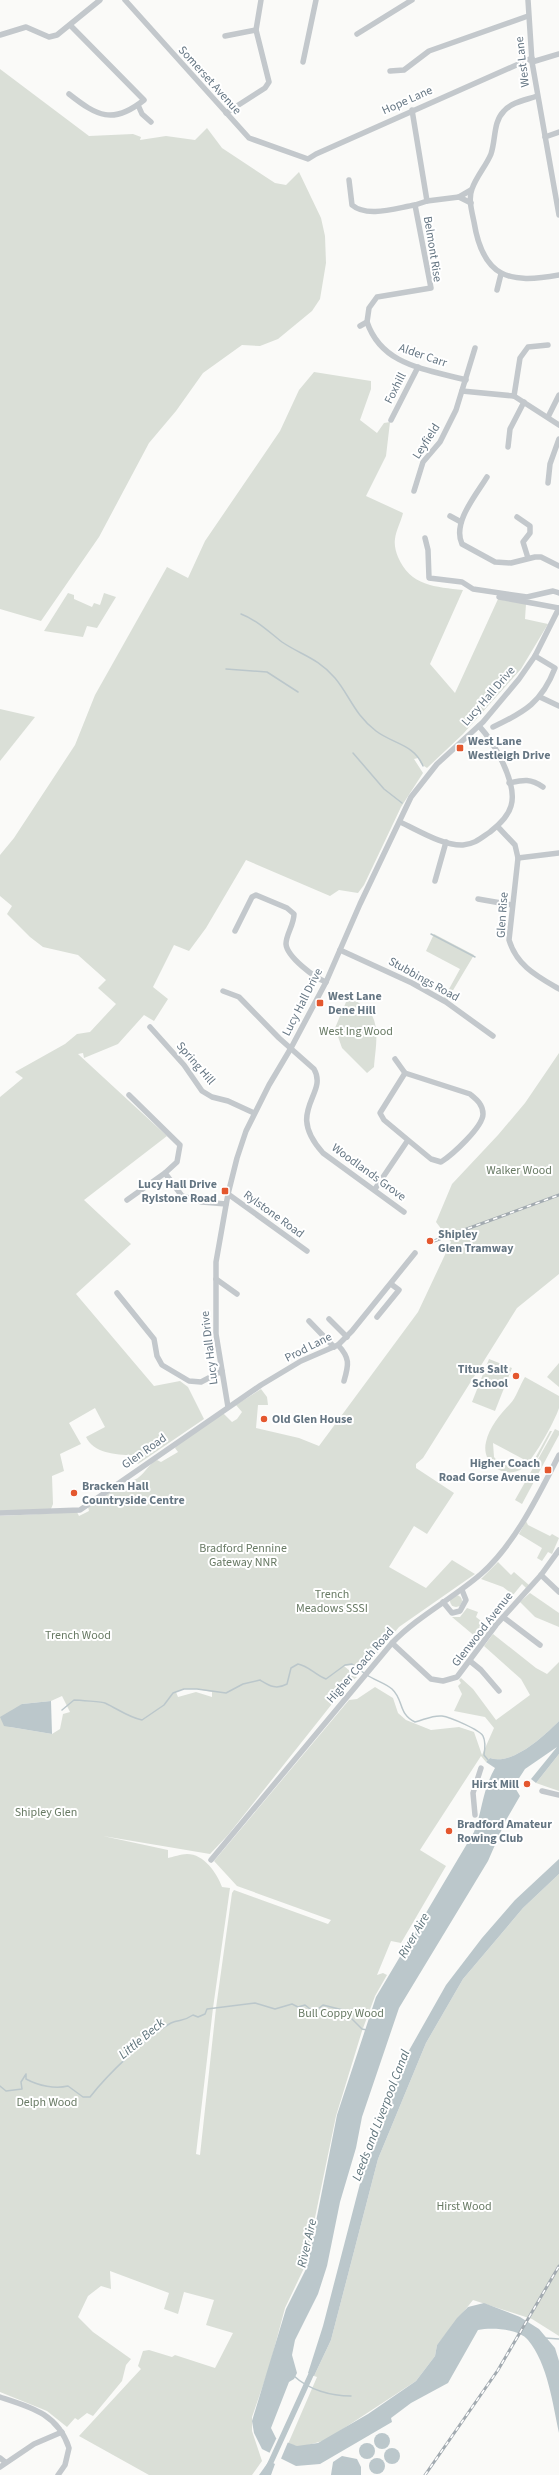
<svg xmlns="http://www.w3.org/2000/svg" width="559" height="2475" font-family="'Source Sans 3',sans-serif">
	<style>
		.green { fill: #dadfd7; fill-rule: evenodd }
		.water { fill: #bbc7cb }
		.pier { fill: #fafaf8 }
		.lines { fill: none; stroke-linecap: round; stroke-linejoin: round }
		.stream { stroke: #bbc7cb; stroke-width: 1.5 }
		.canal { stroke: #bbc7cb; stroke-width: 5.5 }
		.minor { stroke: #c3c8cc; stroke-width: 5.5 }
		.rail-casing { stroke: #a2aab0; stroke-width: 3 }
		.rail { stroke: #fff; stroke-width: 1.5; stroke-dasharray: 4.5; stroke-linecap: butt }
		.poi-dot { fill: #e4572e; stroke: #fff; stroke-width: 1.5 }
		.labels { text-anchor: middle; stroke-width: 4; stroke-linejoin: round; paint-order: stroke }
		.street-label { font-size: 12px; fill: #657683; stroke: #fff }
		.poi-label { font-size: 12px; font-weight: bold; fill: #657683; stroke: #fff; text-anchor: start }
		.park-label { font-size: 12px; fill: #687a64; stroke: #fff }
		.water-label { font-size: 13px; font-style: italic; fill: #60757c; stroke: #fff }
	</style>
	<rect width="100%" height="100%" fill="#fafaf8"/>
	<!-- green -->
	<g class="green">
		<path d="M0,69L89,136L133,134L141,137L140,140L166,136L195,140L207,128L222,148L275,183L286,185L299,172L321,218L325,236L326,263L320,299L312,311L278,339L260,346L242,345L203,373L176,411L149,443L99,537L41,621L0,609Z"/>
		<path d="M314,372L371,381V389L360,420L377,433L384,423L390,422L386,456L366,496L403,513C401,522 396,530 395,539C394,545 396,552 398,557C410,586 436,587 463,590L430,664L455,693L498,599L526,604L525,619L548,624L521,669L463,734L427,768L421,764L418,758L414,759L423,773L401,807L364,885L358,893L339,890L330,896L246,860L206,928L189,951L174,945L153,987L168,999L154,1021L144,1015L118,1044L84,1058L83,1053L78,1054L167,1136L84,1200L131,1244L76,1294L154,1386L180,1381L188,1387L204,1419L138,1464L132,1455C116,1455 93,1453 86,1437L105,1427L95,1408L69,1423L81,1444L60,1454L64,1471L52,1476L53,1504L51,1509L0,1511V1097L23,1078L15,1072L65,1044L77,1034L90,1032L116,1004L98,988L106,980L78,955L43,947L30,937L7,914L12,906L0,896V855L14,838L75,745L95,695L167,567L188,578L205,541L280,431L299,390Z"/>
		<path d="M68,593L74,595V599L92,607L94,603L100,605L104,593L116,597L97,628L87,626L83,637L44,631Z"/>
		<path d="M0,709L35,717L0,761Z"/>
		<path d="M434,934L474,955L446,1002L443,1000L460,969L426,951Z"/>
		<path d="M353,999C358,1003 365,1006 369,1011C381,1025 375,1051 374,1067L367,1073L342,1048L335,1028L346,1002Z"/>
		<path d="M559,1053V1274L517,1308L423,1458L416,1464V1468L454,1493L427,1534L414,1526L389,1567L426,1588L452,1560L475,1574L399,1627L363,1670L361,1671L353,1665L344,1666L357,1677L347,1685L228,1835L210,1854L103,1836L168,1850V1858C173,1857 181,1854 187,1854C204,1854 217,1873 222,1887L230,1888L213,2008L196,2154L200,2155L216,2008L232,1893L234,1890L328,1924L331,1920L237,1886L214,1861L349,1700L357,1699L375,1687L393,1698L398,1713L406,1720L431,1730L459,1727L474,1732L482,1755L494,1728L485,1717L454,1711L462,1694L458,1686L461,1683L459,1680L461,1678L473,1689L496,1720L530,1695L521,1679L484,1646L493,1634L536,1668L547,1674L559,1662V1721C544,1736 512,1766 490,1758L486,1762L481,1756L420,1850L446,1866L401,1943L391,1941L377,1975L383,1973L387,1975L375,1996L362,2031L336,2116L305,2266L285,2308L269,2368L252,2417V2431L262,2461L252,2475H149L79,2436L141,2369L138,2366L143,2351L149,2350L172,2357L175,2355L215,2368L233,2333L206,2325L214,2300L184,2292L178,2314L164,2309L169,2293L110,2271L111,2289L101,2286L88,2296L78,2317L93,2332L131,2359L126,2365L122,2381L93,2416L87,2413L78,2420L75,2418L67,2427L47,2411L0,2392V1516L77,1512L79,1516L89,1511L88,1507C103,1497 118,1486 134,1480C144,1476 148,1464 157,1460L161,1462L178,1452L175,1448L177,1445L223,1413L232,1422L237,1419L242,1412L236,1405L261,1389L267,1397L268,1405H258L256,1428L299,1438L319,1446L418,1312L451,1242L436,1222L452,1184L498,1135L525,1103ZM184,1689H197L212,1692V1697L196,1692L178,1697L176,1692ZM62,1696L70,1712L63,1714L60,1729L52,1734L10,1727L22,1704L51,1701Z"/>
		<path d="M489,1359L512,1368L495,1411L472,1402Z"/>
		<path d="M559,1363V1387L547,1377Z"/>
		<path d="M525,1377L559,1396C559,1400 559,1405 559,1408C555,1421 531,1465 520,1470C502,1479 481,1462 486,1442C489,1428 500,1414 510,1404C516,1398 520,1385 525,1377ZM493,1443L523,1459V1460C514,1469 502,1467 494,1457Z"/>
		<path d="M555,1429L559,1431V1435L522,1504L515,1500Z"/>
		<path d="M550,1431H552L535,1463L533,1462Z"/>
		<path d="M526,1521L528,1525L550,1536L552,1534L559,1538L552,1554L548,1552L542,1561L537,1558L542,1548L519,1534Z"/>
		<path d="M498,1562L511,1575L514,1572L529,1585L526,1588L522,1584L513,1595L503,1587L481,1579Z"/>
		<path d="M530,1593L559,1613V1627L535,1617L520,1602Z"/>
		<circle cx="456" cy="1601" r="6"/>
		<path d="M467,1608L478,1612L476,1617L490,1628L487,1633L483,1630L477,1638L452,1617H460Z"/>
		<path d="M559,1754V1791L536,1783Z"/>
		<path d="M559,1874V2336L532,2319L473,2300L437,2345L435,2356L416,2381L326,2440L301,2447L288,2444L317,2377L314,2376L331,2340L378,2159L426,2043L463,1979L523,1908Z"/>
	</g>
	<!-- water -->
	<g class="water">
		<path d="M51,1701L52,1734L4,1726L0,1717L22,1704Z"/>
		<path d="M559,1721V1754L536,1783L531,1779L557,1747L525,1769L514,1786L520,1796L505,1822L488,1861L399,2008L362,2117L356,2148L340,2202L327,2266L318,2294L295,2340L292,2355L297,2373L294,2379L289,2382L271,2428L276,2438L297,2446L318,2443L368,2414L416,2381L435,2356L437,2345L457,2318L468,2307L484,2303L520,2317L539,2329L555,2348L559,2361V2433C553,2406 548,2364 528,2340C519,2329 492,2327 478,2330L448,2383L411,2403L391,2418L392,2422L320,2464L296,2466L262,2449L254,2433L252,2421L286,2309L307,2267L337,2115L376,1997L474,1832C483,1809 482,1791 495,1768L486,1762L490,1758C512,1766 544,1736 559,1721Z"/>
		<path d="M559,1859V1874L523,1908L463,1979L426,2043L378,2159L331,2340L314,2376L308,2373L323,2326L363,2172L407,2054L446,1985L482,1938L515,1900Z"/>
		<circle cx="382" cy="2441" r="8"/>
		<circle cx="367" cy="2451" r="8"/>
		<circle cx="392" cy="2456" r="8"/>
		<path d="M342,2456L357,2459L361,2467V2475H331L333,2462Z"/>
		<circle cx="377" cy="2466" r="8"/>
		<path d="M269,2461L275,2464L271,2475H259Z"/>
	</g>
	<!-- pier -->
	<path class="pier" d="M277,2437L288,2442L280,2461L268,2456Z"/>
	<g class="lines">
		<!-- stream -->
		<g class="stream">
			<path d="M241,614C257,620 269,632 282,642C301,655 318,658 335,678C350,696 354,714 376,731C393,744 414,744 423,766"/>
			<path d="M226,669L267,672L298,692"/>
			<path d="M353,753L384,789L402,803"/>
			<path d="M431,934L475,957"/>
			<path d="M367,1675C374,1680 385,1683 392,1689C404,1700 398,1714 415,1722C424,1720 432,1715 442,1716C450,1717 480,1730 483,1736C486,1742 485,1749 484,1755L488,1760"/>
			<path d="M62,1710L74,1700C78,1700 103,1702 105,1703C118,1709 128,1717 142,1720L164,1705L173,1693L184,1689H197L226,1693L243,1684L260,1680C270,1686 276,1690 287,1684L291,1668L298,1664C309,1666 315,1675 326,1679L345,1665L352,1664L364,1673"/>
			<path d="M0,2086L6,2091L22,2089L21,2082L26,2074V2079C39,2086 55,2089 68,2086L83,2097H90C107,2075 147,2036 171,2023C180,2019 183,2022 193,2015L198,2017L205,2014L207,2009L255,2003L275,2009L292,2004L298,2007L305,2005L314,2012L323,2005L343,2010L362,2029L367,2030"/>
			<path d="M545,2338L559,2339"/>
			<path d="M294,2376C309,2390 331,2396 351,2396"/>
		</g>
		<!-- canal -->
		<path class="canal" d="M265,2475L314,2368"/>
		<!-- minor -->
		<g class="minor">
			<path d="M125,0L249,138L308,159L316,154L532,58"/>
			<path d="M528,0L532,62L559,215"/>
			<path d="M357,34L412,0"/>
			<path d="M0,35L26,27L49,37L57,35L100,0"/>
			<path d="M225,36L256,30"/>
			<path d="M303,62L316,0"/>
			<path d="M532,62L559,54"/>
			<path d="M390,71L404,70L429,51L528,16"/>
			<path d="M69,94C97,116 113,125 144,100L71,26"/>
			<path d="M537,96C526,100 512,102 504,111C493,122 496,139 491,154C486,166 476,177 472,189C468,199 472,212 474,222C483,278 509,284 559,275"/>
			<path d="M138,105L142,114L151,122"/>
			<path d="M226,113L265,88L269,82L256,30L261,0"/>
			<path d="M545,137L559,132"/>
			<path d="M349,180L352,205C367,218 396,208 415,205"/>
			<path d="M427,201L459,197"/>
			<path d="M471,203L459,197L471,190"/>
			<path d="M497,290L501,274"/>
			<path d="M367,322C382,366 426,369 466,380"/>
			<path d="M360,326L367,322L369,308L377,297L431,288L415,205L427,201L412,110"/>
			<path d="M462,391L514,396L559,425"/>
			<path d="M514,396L520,358L528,347L548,345"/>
			<path d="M548,417L559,395"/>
			<path d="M391,420L418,367"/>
			<path d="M508,447L510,429L524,402"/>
			<path d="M487,477C476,495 452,523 462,544L495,562L511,563L535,557H541L559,566"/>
			<path d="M548,483L550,464L559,439"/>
			<path d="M414,491L423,462L440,442L456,410L475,348"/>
			<path d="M450,516L461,522"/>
			<path d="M517,517L530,526V533L523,542L528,558"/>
			<path d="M425,538L428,550L429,578L462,582L473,589L527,597L553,591L559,593"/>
			<path d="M499,597L559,608"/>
			<path d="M540,697L559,706"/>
			<path d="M493,727C525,712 542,702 555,668L535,656"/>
			<path d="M509,783C523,780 530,778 543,787"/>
			<path d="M400,822C418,830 443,846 463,845C475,844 481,838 490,832C499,825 508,817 511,806C518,784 494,742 479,726"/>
			<path d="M498,827L515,845L518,858L509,940C517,966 537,976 559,989"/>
			<path d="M518,858L559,853"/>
			<path d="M435,881L446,842"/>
			<path d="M478,899L512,905"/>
			<path d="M235,931L252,897L256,895L287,908L294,914C294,925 286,934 286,944C287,957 315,978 326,982"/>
			<path d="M340,950L412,983L446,1002L493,1036"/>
			<path d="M223,991L239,997L279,1038L314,1069C329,1095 284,1110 323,1153L404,1212"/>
			<path d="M150,1027L184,1065L202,1091L212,1097L228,1101L254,1113"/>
			<path d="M395,1059L405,1073"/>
			<path d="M129,1095L180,1145L177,1162L165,1173L182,1196L202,1202L226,1204"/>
			<path d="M375,1189L408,1140L431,1159L441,1162C452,1155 483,1127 483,1114C483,1104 476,1099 470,1094L405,1073L380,1113L384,1120L408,1140"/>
			<path d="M228,1194L307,1251"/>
			<path d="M127,1200L165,1173"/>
			<path d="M216,1279L237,1294"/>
			<path d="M117,1293L154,1339L157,1356L162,1365L189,1381L201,1382L222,1371"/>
			<path d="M377,1317L399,1290L391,1284"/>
			<path d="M329,1319L347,1337"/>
			<path d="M309,1321L334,1347"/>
			<path d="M338,1345C350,1358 349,1364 344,1381"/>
			<path d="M228,1407L216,1334V1262L228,1194L237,1158L246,1131L269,1085L291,1048L326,982L360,904L411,797L437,764L483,722L519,679L535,656L559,608"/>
			<path d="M0,1513L80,1510L261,1385L301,1361L338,1345L352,1331L415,1253"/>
			<path d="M541,1575L559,1592"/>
			<path d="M443,1602L452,1613L460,1611L466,1600L462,1590"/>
			<path d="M503,1617L540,1645"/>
			<path d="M392,1643L431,1679L443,1681L457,1677L496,1625L541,1575L559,1550"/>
			<path d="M470,1661L481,1670L499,1691"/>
			<path d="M542,1791L559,1795"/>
			<path d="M475,1815L473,1793L481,1768"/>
			<path d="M211,1860L392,1643C418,1616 452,1599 481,1574C515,1544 538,1496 559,1455"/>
			<path d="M0,2397C31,2407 58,2414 69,2448L65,2465L58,2475"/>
			<path d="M0,2458L5,2462"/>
			<path d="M0,2467L34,2444L62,2432"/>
		</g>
		<defs>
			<g id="rail">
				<path d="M434,1241L559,1195"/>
				<path d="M425,2475L498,2370L559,2266"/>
			</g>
		</defs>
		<!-- rail casing -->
		<use href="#rail" class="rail-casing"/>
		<!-- rail -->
		<use href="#rail" class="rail"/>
	</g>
	<!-- markers -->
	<g class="poi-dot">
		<rect x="456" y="744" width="8" height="8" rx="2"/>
		<rect x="316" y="999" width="8" height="8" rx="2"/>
		<rect x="221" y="1187" width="8" height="8" rx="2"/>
		<circle cx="430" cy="1241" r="4"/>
		<circle cx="516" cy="1376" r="4"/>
		<circle cx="264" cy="1419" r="4"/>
		<rect x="544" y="1466" width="8" height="8" rx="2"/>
		<circle cx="74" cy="1493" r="4"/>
		<circle cx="527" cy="1784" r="4"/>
		<circle cx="449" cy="1831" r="4"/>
	</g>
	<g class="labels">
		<!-- street labels -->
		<g class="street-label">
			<text transform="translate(522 62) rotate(-97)" y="4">West Lane</text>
			<text transform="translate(210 80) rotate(48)" y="4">Somerset Avenue</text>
			<text transform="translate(407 100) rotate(-24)" y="4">Hope Lane</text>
			<text transform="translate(433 249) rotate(81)" y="4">Belmont Rise</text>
			<text transform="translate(423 355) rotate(19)" y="4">Alder Carr</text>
			<text transform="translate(395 388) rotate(-63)" y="4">Foxhill</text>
			<text transform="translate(426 441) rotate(-57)" y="4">Leyfield</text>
			<text transform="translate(488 696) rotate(-49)" y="4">Lucy Hall Drive</text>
			<text transform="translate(502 915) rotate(-86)" y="4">Glen Rise</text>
			<text transform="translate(424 979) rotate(29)" y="4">Stubbings Road</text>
			<text transform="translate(302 1002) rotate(-63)" y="4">Lucy Hall Drive</text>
			<text transform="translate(196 1063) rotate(49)" y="4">Spring Hill</text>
			<text transform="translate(369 1172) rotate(36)" y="4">Woodlands Grove</text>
			<text transform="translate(274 1214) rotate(36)" y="4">Rylstone Road</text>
			<text transform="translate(308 1347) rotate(-27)" y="4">Prod Lane</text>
			<text transform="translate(209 1348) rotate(-97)" y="4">Lucy Hall Drive</text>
			<text transform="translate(144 1451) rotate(-35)" y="4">Glen Road</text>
			<text transform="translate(482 1629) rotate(-52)" y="4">Glenwood Avenue</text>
			<text transform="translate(360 1665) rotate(-49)" y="4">Higher Coach Road</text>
		</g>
		<!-- poi labels -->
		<g class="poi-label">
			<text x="468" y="745">West Lane<tspan x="468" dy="14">Westleigh Drive</tspan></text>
			<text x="328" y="1000">West Lane<tspan x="328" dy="14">Dene Hill</tspan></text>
			<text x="217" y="1188" text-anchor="end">Lucy Hall Drive<tspan x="217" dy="14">Rylstone Road</tspan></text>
			<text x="438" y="1238">Shipley<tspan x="438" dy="14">Glen Tramway</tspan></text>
			<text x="508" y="1373" text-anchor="end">Titus Salt<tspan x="508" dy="14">School</tspan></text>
			<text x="272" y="1423">Old Glen House</text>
			<text x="540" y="1467" text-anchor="end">Higher Coach<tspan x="540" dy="14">Road Gorse Avenue</tspan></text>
			<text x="82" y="1490">Bracken Hall<tspan x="82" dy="14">Countryside Centre</tspan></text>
			<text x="519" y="1788" text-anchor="end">Hirst Mill</text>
			<text x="457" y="1828">Bradford Amateur<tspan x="457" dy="14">Rowing Club</tspan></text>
		</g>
		<!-- park labels -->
		<g class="park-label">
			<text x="356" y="1035">West Ing Wood</text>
			<text x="519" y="1174">Walker Wood</text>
			<text x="243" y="1552">Bradford Pennine<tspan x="243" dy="14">Gateway NNR</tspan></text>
			<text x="332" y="1598">Trench<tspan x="332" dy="14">Meadows SSSI</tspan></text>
			<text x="78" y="1639">Trench Wood</text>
			<text x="46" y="1816">Shipley Glen</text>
			<text x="341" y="2017">Bull Coppy Wood</text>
			<text x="47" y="2106">Delph Wood</text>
			<text x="464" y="2210">Hirst Wood</text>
		</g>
		<!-- water labels -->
		<g class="water-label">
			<text transform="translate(413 1935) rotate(-60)" y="5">River Aire</text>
			<text transform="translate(141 2038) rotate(-40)" y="5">Little Beck</text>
			<text transform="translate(380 2115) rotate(-69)" y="5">Leeds and Liverpool Canal</text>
			<text transform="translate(306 2243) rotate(-77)" y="5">River Aire</text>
		</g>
	</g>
</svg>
